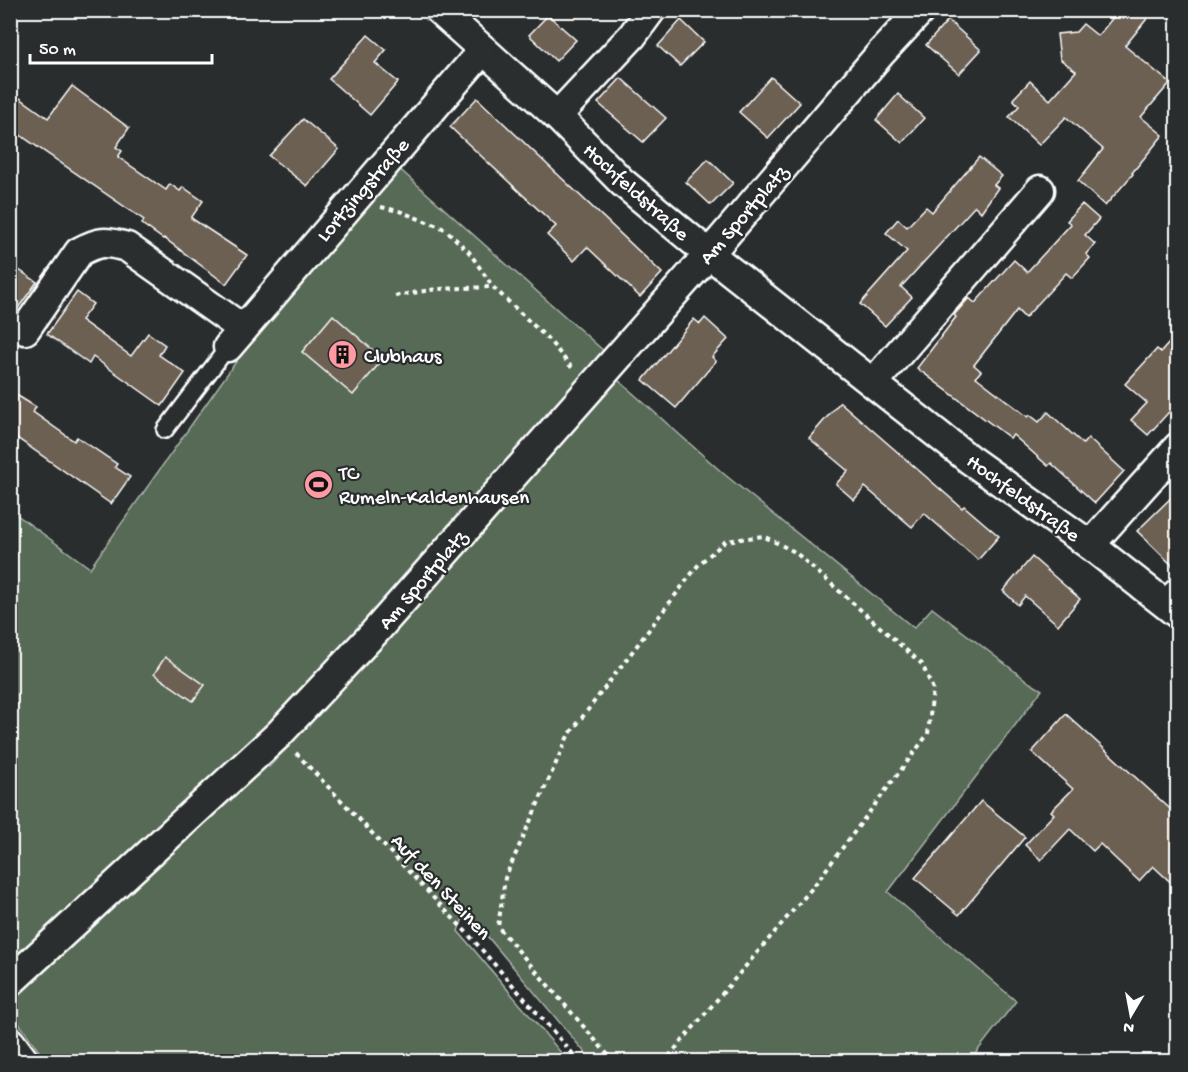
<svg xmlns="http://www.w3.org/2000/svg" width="1188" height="1072" font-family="'Gochi Hand',sans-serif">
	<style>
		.green { fill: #566a56; stroke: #aab4aa; stroke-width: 1.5 }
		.building { fill: #6c6052; stroke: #fff; stroke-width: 1.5 }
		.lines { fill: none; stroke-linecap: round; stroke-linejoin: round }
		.service-casing { stroke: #fff; stroke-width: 20 }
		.minor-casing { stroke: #fff; stroke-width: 33 }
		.path { stroke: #fff; stroke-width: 4; stroke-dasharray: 4.5 4.5; stroke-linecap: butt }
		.service { stroke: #2a2d2e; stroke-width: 15 }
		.minor { stroke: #2a2d2e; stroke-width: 28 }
		.labels { text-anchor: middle; stroke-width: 4.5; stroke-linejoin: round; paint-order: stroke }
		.street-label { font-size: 21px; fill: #fff; stroke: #2a2d2e }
		.poi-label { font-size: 21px; fill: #fff; stroke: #2a2d2e; text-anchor: start }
	</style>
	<rect width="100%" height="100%" fill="#2a2d2e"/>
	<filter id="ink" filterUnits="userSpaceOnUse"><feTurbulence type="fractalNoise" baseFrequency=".0167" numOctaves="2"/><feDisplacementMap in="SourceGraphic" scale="12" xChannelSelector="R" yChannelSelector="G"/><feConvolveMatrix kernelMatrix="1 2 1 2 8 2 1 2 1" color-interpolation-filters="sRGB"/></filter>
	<g filter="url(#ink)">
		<!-- green -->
		<path class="green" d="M395,165L605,352L248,752L269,767L384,643L618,380L724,474L914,628L932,608L1030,683L1042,690L888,892L1016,1001L972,1058L976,1061H592L466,911L458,931L568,1061H46L11,1012L10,510L90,568L257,332Z"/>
		<!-- building -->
		<g class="building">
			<path d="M1119,10H1154L1125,46L1170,83L1141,117L1163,135L1132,173L1133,174L1105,206L1078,181L1103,149L1066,117L1039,145L1009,117L1019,106L1013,99L1030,81L1050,100L1076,71L1060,59L1057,34L1076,32L1083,24L1098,36Z"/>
			<path d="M548,15L576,40L556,61L529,35Z"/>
			<path d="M681,20L704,42L680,66L658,46Z"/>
			<path d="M948,20L981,50L959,74L926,45Z"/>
			<path d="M368,35L386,50L375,63L398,82L370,115L329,79Z"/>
			<path d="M771,77L800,103L768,138L739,112Z"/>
			<path d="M621,78L666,118L643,142L598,103Z"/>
			<path d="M72,86L129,128L116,147L122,151L118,157L166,190L170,184L180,191L183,187L203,201L191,218L247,255L226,284L164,238L163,239L142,224L144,220L10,128V91L48,118Z"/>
			<path d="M898,94L924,118L902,143L876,120Z"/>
			<path d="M477,98L662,273L640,297L587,247L574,261L547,235L556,226L450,127Z"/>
			<path d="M303,119L339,149L307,186L269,156Z"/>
			<path d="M979,157L1002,176L994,185L998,188L981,212L975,206L901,287L912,297L885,326L860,304L907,251L886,233L898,219L907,227L926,207L932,212Z"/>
			<path d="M708,159L733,183L711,205L686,182Z"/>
			<path d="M1082,204L1099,219L1085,235L1095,244L1086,254L1090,258L1072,278L1066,273L1025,318L1017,310L974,365L981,371L976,377L1028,417L1030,415L1039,422L1048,412L1083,444L1088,438L1124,471L1095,503L1051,463L1048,466L1013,435L1010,438L917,368L956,317L954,315L969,298L975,303L1014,260L1027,272L1071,224L1067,221Z"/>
			<path d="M10,264L37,282L10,319Z"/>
			<path d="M77,292L93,304L81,320L131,356L148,333L165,345L159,355L185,373L162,406L93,357L89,364L47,334Z"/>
			<path d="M333,315L383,359L353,395L302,352Z"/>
			<path d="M705,318L728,339L712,357L716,361L676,408L643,380L694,319L700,324Z"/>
			<path d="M1178,333V402L1148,435L1131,420L1147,403L1125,384L1157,349L1161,352Z"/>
			<path d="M10,391L36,407L33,412L74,441L77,437L117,464L115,467L130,477L111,504L10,433Z"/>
			<path d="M840,402L962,508L964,506L999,536L978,560L924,513L912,527L865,487L854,500L836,484L848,471L809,438Z"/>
			<path d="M1178,491V571L1137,531Z"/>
			<path d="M1032,557L1080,599L1058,625L1025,596L1018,605L1003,591Z"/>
			<path d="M165,657L205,685L193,701L154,674Z"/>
			<path d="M1066,714L1178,816V889L1153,866L1139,881L1100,844L1093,851L1070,829L1041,860L1025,845L1054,814L1051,811L1073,789L1032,752Z"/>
			<path d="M981,801L1025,837L959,915L915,878Z"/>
		</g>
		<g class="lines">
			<defs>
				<g id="service">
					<path d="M165,430L228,347"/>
					<path d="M1160,601L1178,584"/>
				</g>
				<g id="minor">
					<path d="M439,10L557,116L622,182L709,254L969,459L1090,545L1178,614"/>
					<path d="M557,116L632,36L651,10"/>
					<path d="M25,330L79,252C99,241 105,241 127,247L243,329"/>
					<path d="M228,347L483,50"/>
					<path d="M874,382L1040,190"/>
					<path d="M1090,545L1178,447"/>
					<path d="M10,982L278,735L374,633L709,254L881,53L921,10"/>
					<path d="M10,1042L25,1062"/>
				</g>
			</defs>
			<!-- service casing -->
			<use href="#service" class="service-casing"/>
			<!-- minor casing -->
			<use href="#minor" class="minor-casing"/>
			<!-- path -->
			<g class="path">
				<path d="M381,207L399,211L445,229L469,252L493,287L548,339L573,369"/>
				<path d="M395,296L437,289L492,287"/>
				<path d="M296,753L468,934L580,1062"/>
				<path d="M614,1062L498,927L505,878L568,736L699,564L726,541L763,536L795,552L922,664L933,689L928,734L813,887L664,1062"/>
			</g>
			<!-- service -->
			<use href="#service" class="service"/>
			<!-- minor -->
			<use href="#minor" class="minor"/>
		</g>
	</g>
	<!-- icons -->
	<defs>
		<symbol id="building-disc" viewBox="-11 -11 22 22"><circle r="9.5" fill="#ff9aa2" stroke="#2a2d2e"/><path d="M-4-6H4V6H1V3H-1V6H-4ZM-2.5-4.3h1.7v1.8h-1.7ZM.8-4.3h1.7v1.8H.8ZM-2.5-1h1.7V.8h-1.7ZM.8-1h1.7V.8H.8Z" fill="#111"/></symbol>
		<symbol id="stadium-disc" viewBox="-11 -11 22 22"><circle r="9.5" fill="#ff9aa2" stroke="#2a2d2e"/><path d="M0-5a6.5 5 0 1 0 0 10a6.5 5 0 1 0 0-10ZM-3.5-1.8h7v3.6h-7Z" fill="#111"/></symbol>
	</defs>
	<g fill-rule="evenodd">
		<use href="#building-disc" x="326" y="338" width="33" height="33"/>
		<use href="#stadium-disc" x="302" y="468" width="33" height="33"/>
	</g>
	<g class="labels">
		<!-- street labels -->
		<g class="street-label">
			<text transform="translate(362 189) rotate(-49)" y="7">Lortzingstraße</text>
			<text transform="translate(637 191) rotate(42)" y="7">Hochfeldstraße</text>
			<text transform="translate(743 214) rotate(-49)" y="7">Am Sportplatz</text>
			<text transform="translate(1024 497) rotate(36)" y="7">Hochfeldstraße</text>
			<text transform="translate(422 579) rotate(-49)" y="7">Am Sportplatz</text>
			<text transform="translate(442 886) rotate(47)" y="7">Auf den Steinen</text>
		</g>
		<!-- poi labels -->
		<g class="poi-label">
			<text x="364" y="362">Clubhaus</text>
			<text x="339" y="479">TC<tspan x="339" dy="24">Rumeln-Kaldenhausen</tspan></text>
		</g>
	</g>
	<!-- margin -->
	<rect width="1188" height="1072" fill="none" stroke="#2a2d2e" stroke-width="36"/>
	<rect x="18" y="18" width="1152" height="1036" fill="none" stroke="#fff" stroke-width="2" filter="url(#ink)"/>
	<!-- north arrow -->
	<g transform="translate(1131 1015) rotate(190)" stroke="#2a2d2e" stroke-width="4.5" paint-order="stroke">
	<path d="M0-4.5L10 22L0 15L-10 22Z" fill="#ffffff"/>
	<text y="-9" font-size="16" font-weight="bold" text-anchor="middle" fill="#ffffff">N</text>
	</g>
	<!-- scale -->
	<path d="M30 54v9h182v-9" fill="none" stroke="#ffffff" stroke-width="3"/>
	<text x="39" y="54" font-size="18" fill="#ffffff" stroke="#2a2d2e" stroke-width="4.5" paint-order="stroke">50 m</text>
</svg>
